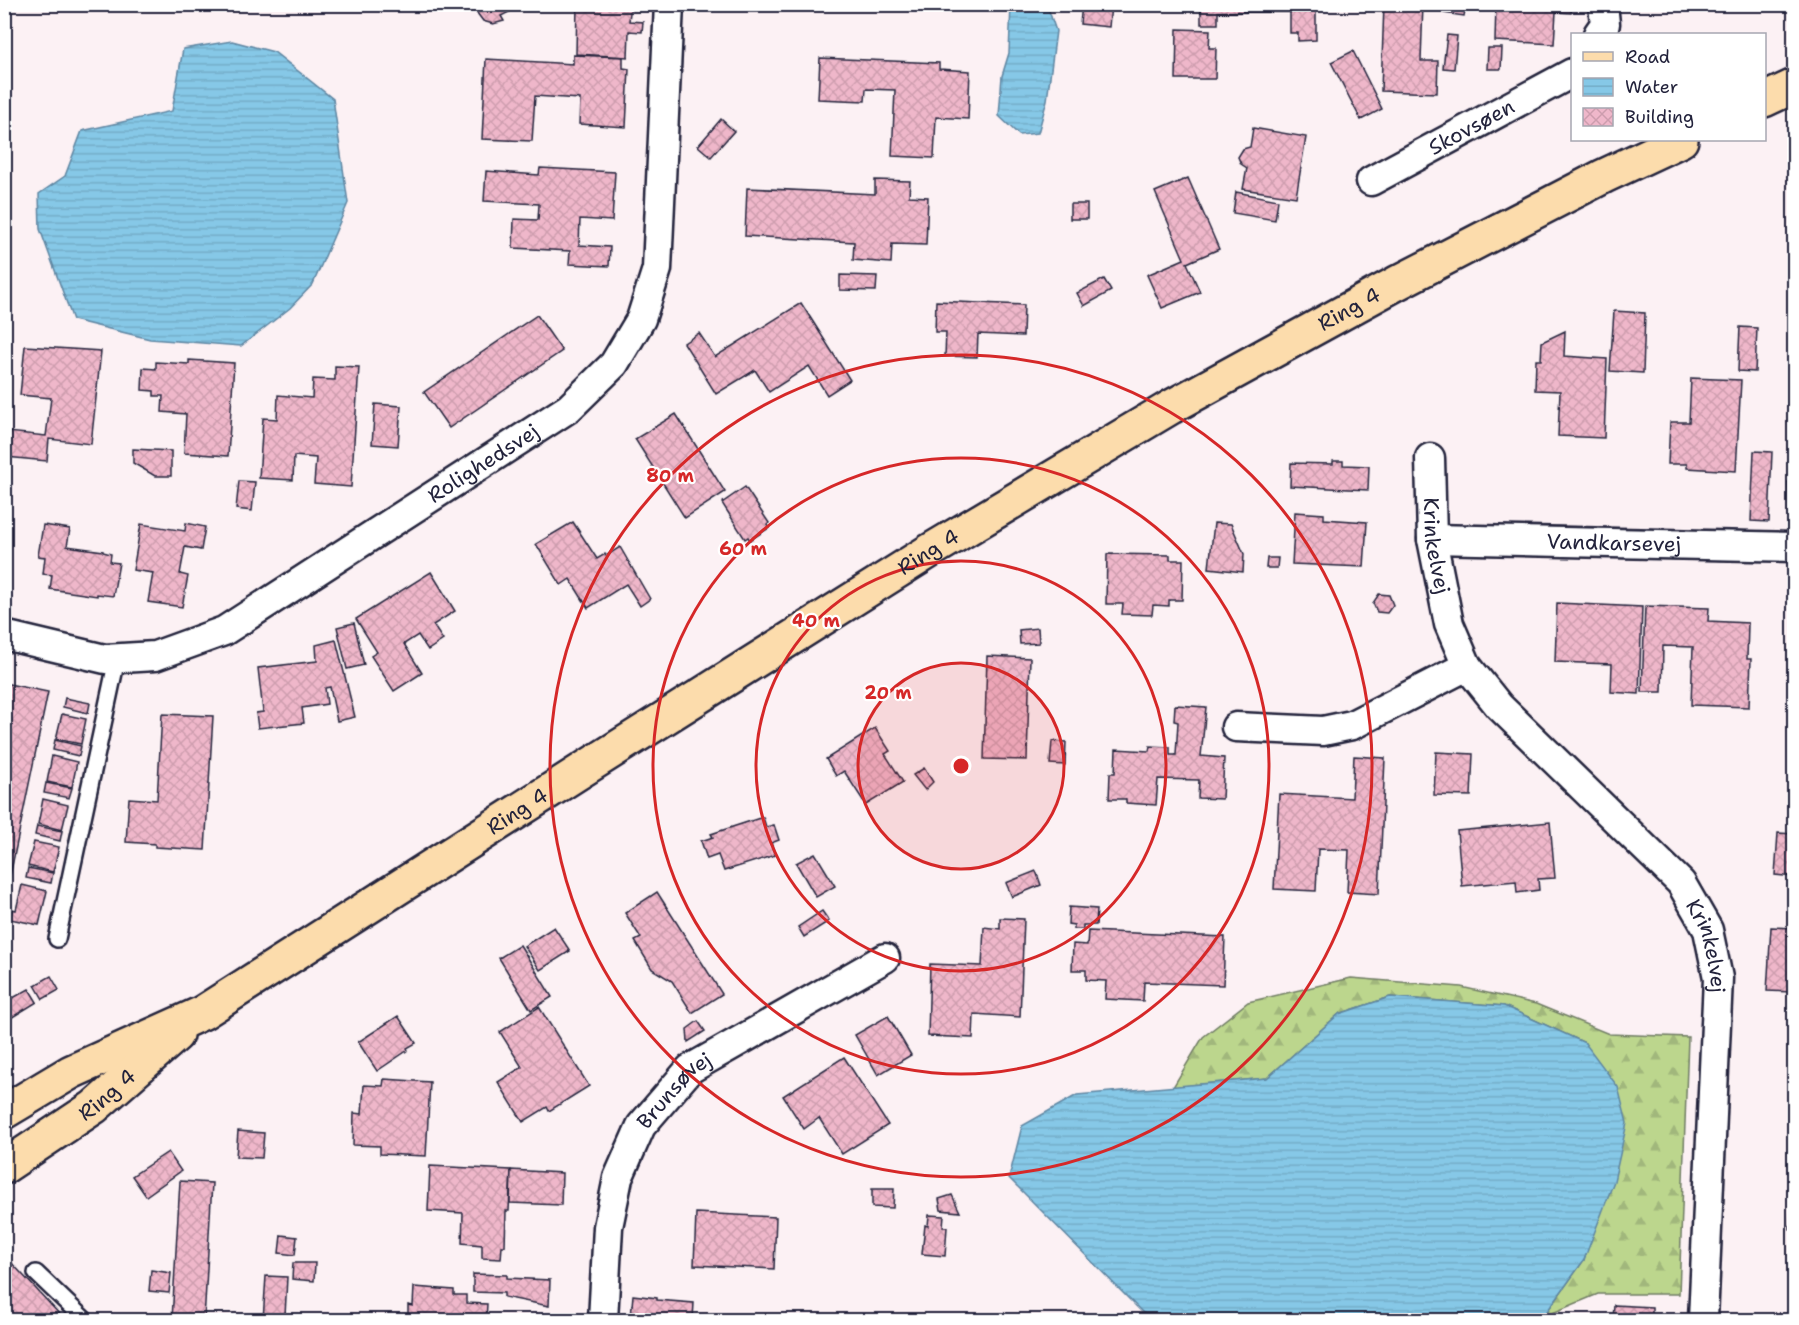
<svg xmlns="http://www.w3.org/2000/svg" width="1799" height="1325" font-family="'Shantell Sans',sans-serif">
	<style>
		.forest { fill: url(#forest-firs); stroke: #6f7c64; stroke-width: 1.5 }
		.water { fill: url(#water-rules); stroke: #5e86a2; stroke-width: 1.5 }
		.building { fill: url(#building-cross-hatch); stroke: #22223b; stroke-width: 1.5 }
		.lines { fill: none; stroke-linecap: round; stroke-linejoin: round }
		.lane-casing { stroke: #22223b; stroke-width: 20 }
		.street-casing { stroke: #22223b; stroke-width: 33 }
		.primary-casing { stroke: #22223b; stroke-width: 38 }
		.lane { stroke: #fff; stroke-width: 15 }
		.street { stroke: #fff; stroke-width: 28 }
		.primary { stroke: #fcdcac; stroke-width: 33 }
		.ring { fill: none; stroke: #d62828; stroke-width: 3 }
		.labels { text-anchor: middle; stroke-width: 4.5; stroke-linejoin: round; paint-order: stroke }
		.street-label { font-size: 21px; fill: #22223b; stroke: #fff }
		.centre { fill: #d62828; stroke: #fff; stroke-width: 3 }
		.ring-label { font-size: 18px; text-anchor: middle; font-weight: bold; fill: #d62828; stroke: #fff; stroke-width: 4.5; stroke-linejoin: round; paint-order: stroke }
	</style>
	<defs>
		<pattern id="forest-firs" width="22" height="20" patternUnits="userSpaceOnUse" patternTransform="scale(1.5)"><rect width="22" height="20" fill="#bcd68d"/><path d="M5 1l3.5 6h-7zM16 11l3.5 6h-7z" fill="#a1b77b"/></pattern>
		<pattern id="water-rules" width="6" height="5" patternUnits="userSpaceOnUse" patternTransform="scale(1.5)"><rect width="6" height="5" fill="#86c8e7"/><path d="M0 2.5h6" fill="none" stroke="#73acc7"/></pattern>
		<pattern id="building-cross-hatch" width="8" height="8" patternUnits="userSpaceOnUse" patternTransform="scale(1.5)"><rect width="8" height="8" fill="#efb7ca"/><path d="M0 0l8 8M0 8l8-8" fill="none" stroke="#cd9dae"/></pattern>
	</defs>
	<rect width="100%" height="100%" fill="#fcf1f4"/>
	<filter id="ink" filterUnits="userSpaceOnUse"><feTurbulence type="fractalNoise" baseFrequency=".0167" numOctaves="2"/><feDisplacementMap in="SourceGraphic" scale="12" xChannelSelector="R" yChannelSelector="G"/><feConvolveMatrix kernelMatrix="1 2 1 2 8 2 1 2 1" color-interpolation-filters="sRGB"/></filter>
	<g filter="url(#ink)">
		<!-- forest -->
		<path class="forest" d="M1351,978L1461,987L1536,1004L1609,1034L1688,1037L1679,1294H1598L1543,1317L1584,1260L1585,1043L1504,1006L1390,997L1339,1014L1267,1078L1173,1087L1203,1037L1248,1002Z"/>
		<!-- water -->
		<g class="water">
			<path d="M1011,5H1047L1056,31L1047,100L1038,133L1019,135L999,116L1002,76L1009,53Z"/>
			<path d="M232,41L274,52L333,99L348,203L313,284L290,308L241,346L150,339L73,320L40,229L39,194L65,176L82,131L172,111L183,49Z"/>
			<path d="M1390,997L1504,1006L1585,1043L1618,1087L1627,1123L1614,1181L1584,1260L1543,1317L1527,1320H1164L1143,1313L1009,1178L1022,1126L1077,1095L1267,1078L1339,1014Z"/>
		</g>
		<!-- building -->
		<g class="building">
			<path d="M457,4H535L532,7H519L501,16L504,21L493,24L483,21L477,13L474,7Z"/>
			<path d="M577,4H631L629,21L643,22L642,32L629,31L628,57L576,54Z"/>
			<path d="M769,4H839V8Z"/>
			<path d="M1082,4H1111L1109,27L1080,24Z"/>
			<path d="M1201,4H1298V8L1316,9V40L1298,41V33H1290V12H1218V24H1201Z"/>
			<path d="M1384,4H1423L1421,61H1438L1437,93L1381,91Z"/>
			<path d="M1445,4H1466L1464,16L1444,13Z"/>
			<path d="M1496,4H1572L1571,13L1556,12L1554,44L1495,41Z"/>
			<path d="M1177,29L1210,30L1209,48H1216L1215,79H1176Z"/>
			<path d="M1447,35L1457,36L1454,69L1443,68Z"/>
			<path d="M1488,48H1502L1501,69H1487Z"/>
			<path d="M1353,51L1382,109L1361,120L1331,62Z"/>
			<path d="M573,55L623,57V68L629,69L626,127L579,124L580,99L535,96L532,141L482,139L486,59L573,64Z"/>
			<path d="M820,58L939,63V69L970,71L968,119L936,117L934,158L892,156L895,90L866,89L865,101L818,99Z"/>
			<path d="M721,119L734,131L711,157L698,146Z"/>
			<path d="M1253,128L1306,137L1296,197L1243,189L1247,168L1241,164L1238,157L1243,149L1250,147Z"/>
			<path d="M540,168L615,172L612,221L580,219L579,245L610,247L609,266L569,264L570,251L513,248L514,219L538,220L539,204L484,201L486,171L539,175Z"/>
			<path d="M1188,178L1219,249L1187,263L1200,292L1162,308L1147,275L1184,259L1155,192Z"/>
			<path d="M875,180L910,181L909,196L928,197L926,245L892,244L891,263L853,260L854,242L745,236L747,188L875,194Z"/>
			<path d="M1236,192L1278,200L1275,220L1233,213Z"/>
			<rect x="1070" y="204" width="17" height="15"/>
			<path d="M840,275L877,276L876,291L840,290Z"/>
			<path d="M1104,279L1111,291L1084,306L1077,293Z"/>
			<path d="M936,301L1024,305L1023,336L978,334L977,357L945,356L946,332H935Z"/>
			<path d="M801,303L850,380L827,395L809,366L769,392L755,370L716,394L684,343L699,333L715,357Z"/>
			<path d="M1614,311L1645,313L1643,373L1610,371Z"/>
			<path d="M537,315L562,351L449,428L424,392Z"/>
			<path d="M1740,327L1757,328L1755,372L1738,371Z"/>
			<path d="M1565,331L1564,356L1607,359L1604,438L1558,436L1560,391L1535,390L1536,360H1541L1542,342Z"/>
			<path d="M25,346L101,351L91,444L49,439L47,461L6,457L8,432L46,436L51,398L20,395Z"/>
			<path d="M189,360L234,363L228,456L184,453L186,414L162,412L163,396H154V391L142,390L143,368L156,369V362L189,364Z"/>
			<path d="M335,366L359,367L351,487L314,484L316,458L294,456L293,480L259,478L263,418L277,419L278,395L312,398L313,379L335,380Z"/>
			<path d="M1691,378L1741,380L1736,471L1687,468V464H1668L1670,422H1689Z"/>
			<path d="M375,404L401,406L398,446L372,444Z"/>
			<path d="M676,414L725,492L685,518L635,439Z"/>
			<path d="M133,449L171,451V476H155L133,463Z"/>
			<path d="M1754,451L1772,452L1769,522L1751,521Z"/>
			<path d="M1333,461H1343V465L1369,466L1368,490L1290,486L1291,463L1333,464Z"/>
			<path d="M239,481L255,482L252,511L236,509Z"/>
			<path d="M1794,481V510L1789,511L1788,482Z"/>
			<path d="M745,487L769,523L767,525L769,528L750,540L748,537L745,539L722,503Z"/>
			<path d="M1295,512L1324,514V519L1367,522L1364,567L1292,564Z"/>
			<path d="M573,522L597,559L605,554L606,556L620,547L650,599L640,606L626,584L588,608L570,579L561,585L536,544Z"/>
			<path d="M186,523L205,527L201,550L185,547L180,574L188,576L182,607L148,602L153,573L133,570L141,524L185,531Z"/>
			<path d="M1214,523L1231,524L1244,554L1243,572L1209,568Z"/>
			<path d="M43,525L70,529L67,546L103,551V552L111,554L110,562L119,563L113,596L97,594V596L50,589L52,575L43,574L45,557L38,556Z"/>
			<path d="M1107,554L1170,555V560H1183L1182,600H1169V606L1153,605L1152,615L1122,614L1123,604H1106Z"/>
			<path d="M1267,558H1278L1277,568H1266Z"/>
			<path d="M431,572L455,611L433,625L443,640L428,650L418,635L404,644L422,673L394,691L371,656L377,652L356,619Z"/>
			<path d="M1379,594L1389,595L1393,605L1387,613L1377,612L1373,603Z"/>
			<path d="M1557,603L1642,607L1639,694L1611,692L1612,664L1555,662Z"/>
			<path d="M1645,606L1709,608L1708,621L1748,623L1747,659H1751L1749,707L1691,705L1693,647L1663,646L1662,692H1642Z"/>
			<path d="M354,623L364,665L347,669L337,627Z"/>
			<path d="M1038,628L1039,643L1020,644L1019,630Z"/>
			<path d="M336,640L355,717L337,721L330,687L325,688L327,704L302,708L304,723L258,728L256,713L263,712L258,668L317,661L316,645Z"/>
			<path d="M987,656L1030,658L1027,760L984,759Z"/>
			<path d="M4,683L48,692L4,905Z"/>
			<path d="M65,698L90,703L88,713L63,707Z"/>
			<path d="M1175,705L1206,707L1201,756L1224,758L1222,799L1198,798L1199,780L1158,779L1156,805L1126,803V799H1109L1110,773H1115L1116,749L1149,751L1150,746L1170,747V755H1176L1178,722L1174,721Z"/>
			<path d="M62,714L86,719L81,744L56,739Z"/>
			<path d="M162,714L213,716L205,850L155,847V844L126,842L129,798L157,800Z"/>
			<path d="M875,728L890,751L885,754L903,782L866,805L844,771L836,776L826,759Z"/>
			<path d="M55,740L81,746L79,756L53,750Z"/>
			<path d="M1052,741L1066,742L1065,765L1050,764Z"/>
			<path d="M1436,752L1473,754L1471,796L1434,795Z"/>
			<path d="M52,756L77,762L72,787L47,782Z"/>
			<path d="M1354,756L1385,758L1379,894L1347,892L1349,850L1318,849L1316,891L1274,889L1279,794L1352,798Z"/>
			<path d="M924,768L933,782L925,790L913,775Z"/>
			<path d="M46,783L72,788L69,798L44,793Z"/>
			<path d="M43,799L68,805L62,830L38,824Z"/>
			<path d="M763,817L766,827L774,825L779,840L771,843L775,855L724,871L718,855L707,859L701,841L713,837L711,834Z"/>
			<path d="M1550,822L1555,878L1538,879L1539,890L1517,893L1516,881L1462,886L1457,831Z"/>
			<path d="M37,826L62,831L60,841L35,835Z"/>
			<path d="M1778,833L1794,834V877L1775,875Z"/>
			<path d="M34,842L59,847L53,872L28,866Z"/>
			<path d="M815,853L835,886L816,897L796,863Z"/>
			<path d="M28,868L53,873L51,883L26,878Z"/>
			<path d="M1036,871L1041,885L1012,897L1006,883Z"/>
			<path d="M22,885L47,891L39,925L10,919L12,909L16,910Z"/>
			<path d="M657,892L722,994L692,1013L672,981L652,969L635,941L641,938L625,913Z"/>
			<path d="M1069,907L1097,909L1096,925H1083V929H1074V925L1068,924Z"/>
			<path d="M822,911L829,921L804,937L798,927Z"/>
			<path d="M1000,918L1024,919L1020,1017L974,1014L973,1038L928,1036L930,964L982,966L984,927L1000,929Z"/>
			<path d="M554,927L570,951L540,970L524,946Z"/>
			<path d="M1771,927L1794,928V992L1767,991Z"/>
			<path d="M1088,931L1225,937L1223,985L1144,982L1143,1001L1105,999L1106,981L1086,980V970H1072L1073,944L1087,945Z"/>
			<path d="M520,945L552,997L531,1010L499,958Z"/>
			<path d="M51,976L59,990L43,999L35,985Z"/>
			<path d="M29,989L37,1002L6,1021L4,1018V1003Z"/>
			<path d="M539,1007L589,1086L549,1111L547,1107L523,1122L498,1082L522,1067L500,1032Z"/>
			<path d="M398,1016L416,1043L407,1048L408,1050L377,1071L358,1042Z"/>
			<path d="M888,1016L911,1055L878,1075L855,1035Z"/>
			<path d="M698,1021L705,1031L688,1042L687,1029Z"/>
			<path d="M844,1057L888,1125L842,1154L819,1118L804,1129L783,1096Z"/>
			<path d="M384,1079L430,1082L426,1156L380,1154V1146L353,1145L354,1113L362,1114L364,1085L383,1086Z"/>
			<path d="M238,1131L264,1133L262,1158L236,1157Z"/>
			<path d="M168,1152L181,1171L146,1196L132,1176Z"/>
			<path d="M430,1166L511,1170L509,1211H506L505,1246H502L501,1259L482,1258V1245L462,1243L463,1213L428,1211Z"/>
			<path d="M511,1170L562,1173L561,1205L510,1203Z"/>
			<path d="M180,1181L212,1183L204,1320H172Z"/>
			<path d="M872,1189H894L893,1208L872,1207Z"/>
			<path d="M952,1195L960,1212L941,1210L939,1199Z"/>
			<path d="M1791,1206L1794,1207V1229H1790Z"/>
			<path d="M696,1213L776,1217L774,1269L694,1265Z"/>
			<path d="M929,1215L944,1216L943,1227H947L945,1256L922,1254L925,1225L928,1226Z"/>
			<path d="M281,1235L297,1237L295,1255L279,1253Z"/>
			<path d="M8,1259L65,1320H4V1263Z"/>
			<path d="M293,1263H315L314,1281L292,1279Z"/>
			<path d="M151,1270L171,1273L169,1293L149,1291Z"/>
			<path d="M473,1274L507,1275V1278L550,1280L549,1306L504,1297V1293L473,1292Z"/>
			<path d="M266,1276L287,1277L285,1316L291,1317L294,1320H263Z"/>
			<path d="M414,1287L454,1290V1295H466V1303L487,1304L486,1320H408V1305L413,1306Z"/>
			<path d="M633,1295L657,1298V1300L694,1303L693,1319L631,1317Z"/>
			<path d="M1614,1305L1652,1307V1320H1613Z"/>
		</g>
		<g class="lines">
			<defs>
				<g id="lane">
					<path d="M57,939L117,659"/>
					<path d="M36,1273L85,1320"/>
				</g>
				<g id="street">
					<path d="M1598,34L1605,24L1603,4"/>
					<path id="s1" d="M1371,181L1572,73"/>
					<path id="s2" d="M1430,458L1432,539L1449,624L1467,666L1499,706L1681,883L1708,930L1718,978L1703,1320"/>
					<path id="s3" d="M1432,539L1794,547"/>
					<path id="s4" d="M4,635L105,659L155,656L224,631L569,408L614,364L641,319L657,269L669,4"/>
					<path d="M1236,727L1323,731L1352,725L1467,666"/>
					<path id="s5" d="M603,1320L608,1227L618,1178L641,1126L690,1069L885,958"/>
				</g>
				<g id="primary">
					<path d="M1764,100L1794,86"/>
					<path id="s6" d="M4,1112L71,1072L202,1013L587,767L928,552L1171,407L1397,283L1604,176L1681,140"/>
					<path id="s7" d="M4,1167L94,1107L176,1035"/>
				</g>
			</defs>
			<!-- lane casing -->
			<use href="#lane" class="lane-casing"/>
			<!-- street casing -->
			<use href="#street" class="street-casing"/>
			<!-- primary casing -->
			<use href="#primary" class="primary-casing"/>
			<!-- lane -->
			<use href="#lane" class="lane"/>
			<!-- street -->
			<use href="#street" class="street"/>
			<!-- primary -->
			<use href="#primary" class="primary"/>
		</g>
	</g>
	<!-- distance rings -->
	<circle cx="961" cy="766" r="103" fill="#d62828" fill-opacity=".12"/>
	<g class="ring">
		<circle cx="961" cy="766" r="103"/>
		<circle cx="961" cy="766" r="205"/>
		<circle cx="961" cy="766" r="308"/>
		<circle cx="961" cy="766" r="411"/>
	</g>
	<g class="labels">
		<!-- street labels -->
		<g class="street-label">
			<text dy="7" stroke="none"><textPath href="#s1" startOffset="114">Skovsøen</textPath></text>
			<text dy="7" stroke="none"><textPath href="#s6" startOffset="1568">Ring 4</textPath></text>
			<text dy="7" stroke="none"><textPath href="#s4" startOffset="536">Rolighedsvej</textPath></text>
			<text dy="7" stroke="none"><textPath href="#s3" startOffset="182">Vandkarsevej</textPath></text>
			<text dy="7" stroke="none"><textPath href="#s2" startOffset="88">Krinkelvej</textPath></text>
			<text dy="7" stroke="none"><textPath href="#s6" startOffset="1082">Ring 4</textPath></text>
			<text dy="7" stroke="none"><textPath href="#s6" startOffset="596">Ring 4</textPath></text>
			<text dy="7" stroke="none"><textPath href="#s2" startOffset="588">Krinkelvej</textPath></text>
			<text dy="7" stroke="none"><textPath href="#s7" startOffset="126">Ring 4</textPath></text>
			<text dy="7" stroke="none"><textPath href="#s5" startOffset="249">Brunsøvej</textPath></text>
		</g>
	</g>
	<circle cx="961" cy="766" r="9" class="centre"/>
	<g class="ring-label">
		<text x="670" y="482">80 m</text>
		<text x="743" y="555">60 m</text>
		<text x="816" y="627">40 m</text>
		<text x="888" y="699">20 m</text>
	</g>
	<!-- margin -->
	<rect width="1799" height="1325" fill="none" stroke="#fff" stroke-width="24"/>
	<rect x="12" y="12" width="1775" height="1301" fill="none" stroke="#22223b" stroke-width="2" filter="url(#ink)"/>
	<!-- legend -->
	<rect x="1571" y="33" width="195" height="108" fill="#ffffff" stroke="#a7a7b1" stroke-width="1.5"/>
	<rect x="1583" y="52" width="30" height="9" fill="#fcdcac" stroke="#a7a7b1" stroke-width="1.5"/>
	<text x="1625" y="63" font-size="18" fill="#22223b">Road</text>
	<rect x="1583" y="78" width="30" height="18" fill="url(#water-rules)" stroke="#a7a7b1" stroke-width="1.5"/>
	<text x="1625" y="93" font-size="18" fill="#22223b">Water</text>
	<rect x="1583" y="108" width="30" height="18" fill="url(#building-cross-hatch)" stroke="#a7a7b1" stroke-width="1.5"/>
	<text x="1625" y="123" font-size="18" fill="#22223b">Building</text>
</svg>
